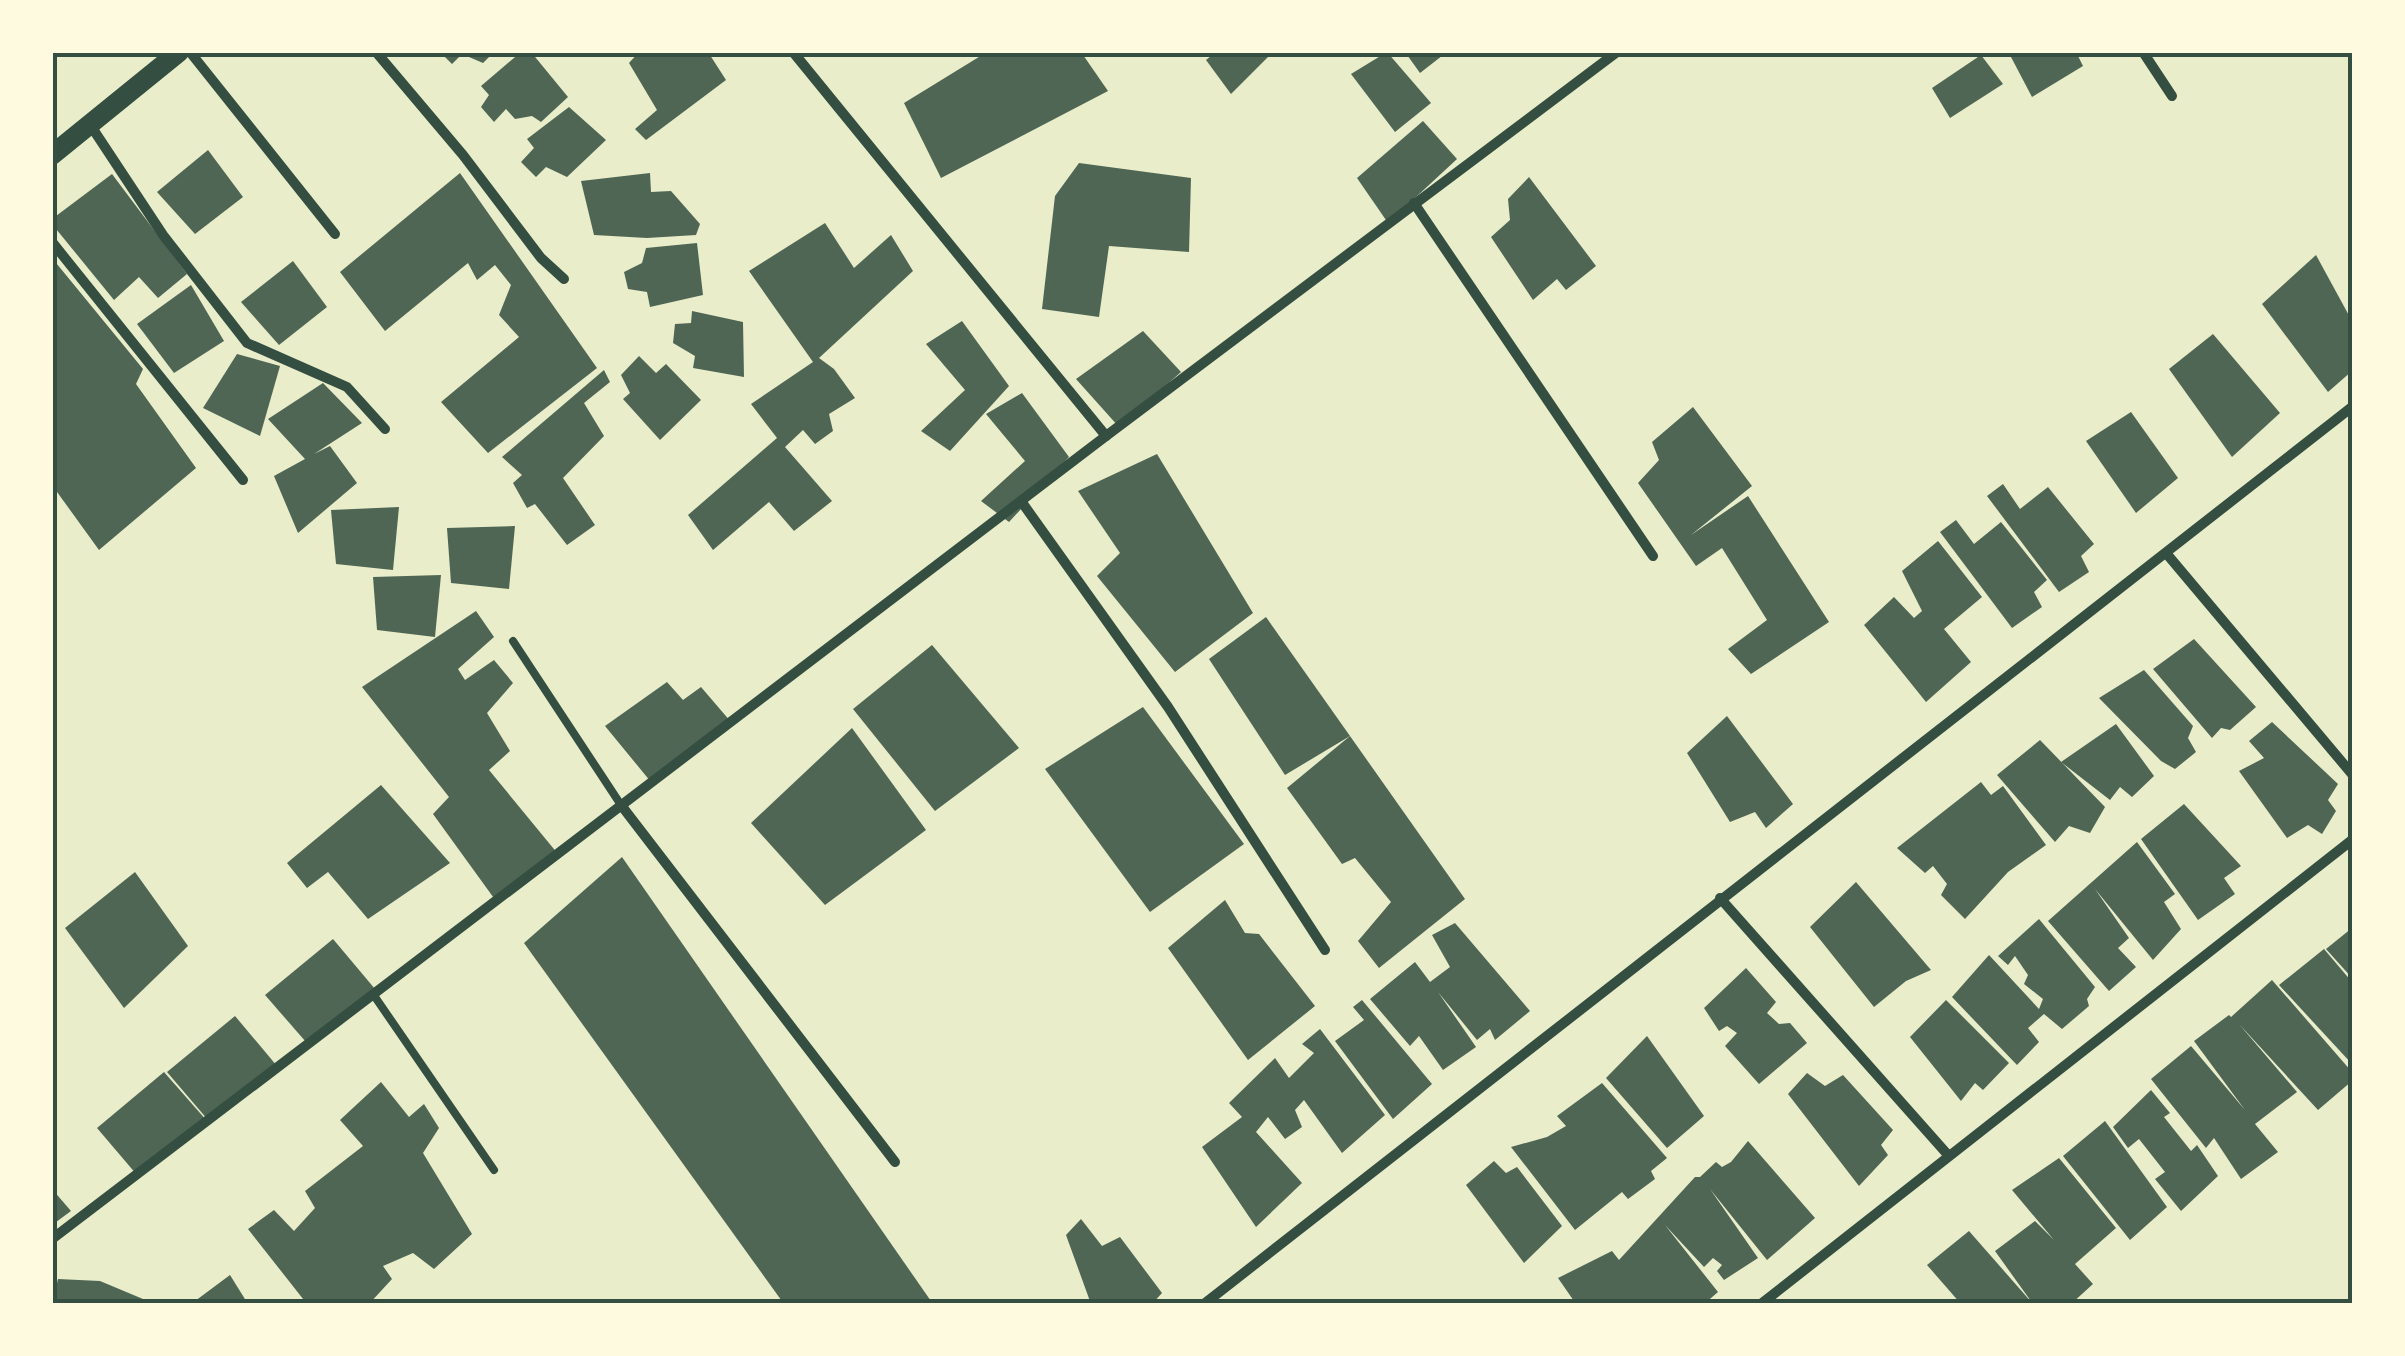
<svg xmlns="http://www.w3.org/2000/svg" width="2405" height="1356" font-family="'Varela Round',sans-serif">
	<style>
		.building { fill: #4f6655 }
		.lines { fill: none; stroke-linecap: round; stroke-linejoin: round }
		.service { stroke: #344e41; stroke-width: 8 }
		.minor { stroke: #344e41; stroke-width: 10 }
		.secondary { stroke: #344e41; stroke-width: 20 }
		.neatline { fill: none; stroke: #344e41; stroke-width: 4 }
	</style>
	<rect width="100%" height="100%" fill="#e9edc9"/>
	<!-- building -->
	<g class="building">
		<path d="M440,52H494L483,63L462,54L452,64Z"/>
		<path d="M521,52H531L568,97L541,122L532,116L515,119L506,109L494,122L481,107L489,95L481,86Z"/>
		<path d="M639,52H708L726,80L646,140L635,129L657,110L629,63Z"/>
		<path d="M987,52H1081L1108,91L941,178L904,103Z"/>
		<path d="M1216,52H1273L1231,94L1206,60Z"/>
		<path d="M1387,52L1431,103L1395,132L1351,74Z"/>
		<path d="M1405,52H1447L1420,73Z"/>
		<path d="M2018,52H2076L2083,66L2032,97L2011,57Z"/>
		<path d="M1981,55L2003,84L1950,118L1932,88Z"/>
		<path d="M569,107L606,140L567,177L546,167L536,177L521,162L534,148L527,139Z"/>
		<path d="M1423,121L1457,159L1388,223L1357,178Z"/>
		<path d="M208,150L243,197L195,234L157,192Z"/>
		<path d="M1079,163L1191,178L1189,252L1109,246L1099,317L1042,309L1055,196Z"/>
		<path d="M460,173L597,368L488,453L441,402L519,337L499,315L511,285L495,265L477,280L468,263L385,331L340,272Z"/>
		<path d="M650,173L651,192L671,191L700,224L696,235L647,238L594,235L581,181Z"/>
		<path d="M112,174L187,274L158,298L139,277L114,300L52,224V219Z"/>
		<path d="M1529,177L1596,266L1566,290L1557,279L1533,300L1491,237L1510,220L1508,199Z"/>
		<path d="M825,223L854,268L891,235L913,271L819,358L834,369L855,398L829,414L833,431L815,444L803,430L785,447L832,501L794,531L769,502L713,550L688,515L777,438L751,404L813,362L749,271Z"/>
		<path d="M697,243L703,295L650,307L647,292L628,289L624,272L642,263L646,248Z"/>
		<path d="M2316,255L2352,321V371L2328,392L2262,304Z"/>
		<path d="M52,258L143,369L136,384L196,468L99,550L52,485Z"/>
		<path d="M293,261L327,307L279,345L241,302Z"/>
		<path d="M191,285L224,341L174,373L137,324Z"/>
		<path d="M692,311L743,322L744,377L693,368L695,356L673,343L675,324L691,323Z"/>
		<path d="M962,321L1009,386L950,451L921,431L965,390L926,344Z"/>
		<path d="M1143,331L1181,372L1119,427L1076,379Z"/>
		<path d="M2213,334L2280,413L2232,457L2169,369Z"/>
		<path d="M237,354L280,366L260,436L203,408Z"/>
		<path d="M639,356L656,373L666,364L701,400L660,440L623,399L630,393L621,375Z"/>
		<path d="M604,370L610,382L584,403L604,436L563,478L595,525L567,545L535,504L527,508L513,483L522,475L502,457Z"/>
		<path d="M323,383L362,423L314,454L330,446L357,483L298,533L274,476L305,459L268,419Z"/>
		<path d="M1022,393L1069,457L1009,522L981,501L1025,461L986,414Z"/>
		<path d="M1693,407L1752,486L1691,535L1748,496L1829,622L1751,674L1728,649L1767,620L1722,548L1696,566L1638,483L1659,460L1652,442Z"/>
		<path d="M2131,412L2178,478L2136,513L2086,441Z"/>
		<path d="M1157,454L1253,613L1175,672L1097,576L1120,553L1078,491Z"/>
		<path d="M2003,484L2020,509L2048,487L2094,544L2081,556L2089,572L2059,592L1987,496Z"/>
		<path d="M399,507L393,570L336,564L331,510Z"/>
		<path d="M1956,520L1974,544L2001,522L2047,580L2034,592L2042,607L2012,628L1940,532Z"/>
		<path d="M515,526L509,589L451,583L447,528Z"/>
		<path d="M1938,541L1982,597L1944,629L1971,662L1926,702L1864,625L1894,597L1914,618L1922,611L1902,571Z"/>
		<path d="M441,575L435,637L377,630L373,577Z"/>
		<path d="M476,611L494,637L458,669L465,680L494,660L513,683L487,713L510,751L489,770L558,854L496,901L433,814L449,797L362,687Z"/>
		<path d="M1266,617L1350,736L1285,775L1209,659Z"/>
		<path d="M2194,639L2256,707L2230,730L2221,728L2212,738L2153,669Z"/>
		<path d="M932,645L1019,748L935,811L853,709Z"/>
		<path d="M2144,670L2193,726L2188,738L2196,752L2175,769L2161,761L2099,698Z"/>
		<path d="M667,682L683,700L701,687L731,722L651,782L605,726Z"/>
		<path d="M1143,707L1244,844L1150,912L1045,769Z"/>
		<path d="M1727,716L1793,804L1766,828L1755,812L1730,822L1687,753Z"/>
		<path d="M2272,722L2338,784L2328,800L2336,811L2322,834L2308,825L2287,838L2239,771L2264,758L2249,741Z"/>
		<path d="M2116,724L2154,776L2132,797L2120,787L2110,800L2061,762Z"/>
		<path d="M852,728L926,830L825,905L751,823Z"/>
		<path d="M1350,736L1465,899L1379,968L1358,941L1391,902L1355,858L1342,864L1287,788Z"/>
		<path d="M2040,740L2105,807L2090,833L2069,826L2055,842L1997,775Z"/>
		<path d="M1981,782L1991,795L2003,786L2046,845L2008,872L1965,919L1941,895L1947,884L1933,866L1925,873L1897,848Z"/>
		<path d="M381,785L450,863L368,919L328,872L307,888L287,863Z"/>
		<path d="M2184,804L2241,866L2224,878L2235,894L2198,920L2141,839Z"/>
		<path d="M2137,842L2175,894L2164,902L2181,929L2153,960L2095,889L2129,938L2118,948L2136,967L2109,991L2048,921Z"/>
		<path d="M622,857L933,1304H784L524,943Z"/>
		<path d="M135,872L188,946L124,1008L65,928Z"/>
		<path d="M1856,882L1931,970L1906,981L1874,1007L1810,927Z"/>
		<path d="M1225,900L1245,933L1259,934L1315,1006L1248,1060L1168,948Z"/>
		<path d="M2039,919L2095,987L2087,999L2089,1006L2062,1029L2044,1014L2028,1028L2039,1042L2017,1065L1952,997L1989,955L2039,1009L2043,999L2024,984L2028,975L2015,956L2008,965L1998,956Z"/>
		<path d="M1455,923L1530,1011L1495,1040L1490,1029L1477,1040L1438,992L1476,1047L1443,1070L1419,1036L1410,1046L1370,999L1415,962L1430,982L1450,967L1432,935Z"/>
		<path d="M2352,928V978L2326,949Z"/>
		<path d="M333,939L375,989L306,1042L265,995Z"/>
		<path d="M2324,949L2352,982V1064L2279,985Z"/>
		<path d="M1746,968L1776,1002L1767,1013L1779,1024L1790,1023L1807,1043L1759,1084L1725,1046L1737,1033L1727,1026L1719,1031L1704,1008Z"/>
		<path d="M2272,980L2352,1072V1081L2318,1110L2239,1024L2297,1092L2255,1124L2278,1152L2241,1179L2214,1138L2206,1148L2151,1079L2191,1046L2245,1110L2194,1041L2229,1015L2231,1017Z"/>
		<path d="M1362,1000L1432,1084L1393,1119L1335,1041L1364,1020L1353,1007Z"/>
		<path d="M1946,1000L2009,1063L1983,1090L1975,1083L1961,1101L1910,1037Z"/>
		<path d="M235,1016L277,1066L208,1120L167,1072Z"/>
		<path d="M1320,1029L1385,1115L1342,1153L1304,1100L1295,1110L1302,1127L1285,1139L1268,1117L1256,1132L1302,1183L1256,1227L1202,1147L1242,1117L1229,1103L1275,1058L1289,1078L1314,1053L1302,1044Z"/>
		<path d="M1647,1036L1704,1116L1667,1148L1606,1078Z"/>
		<path d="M164,1072L207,1121L137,1175L97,1128Z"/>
		<path d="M1807,1073L1825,1086L1843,1075L1893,1130L1881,1145L1888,1155L1859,1186L1788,1094Z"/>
		<path d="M381,1082L409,1117L424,1104L439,1128L423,1153L472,1234L434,1269L413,1253L383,1266L392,1279L369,1304H307L248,1229L274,1210L294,1231L315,1208L305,1191L363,1146L340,1120Z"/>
		<path d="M1602,1083L1667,1158L1651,1171L1655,1179L1628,1199L1622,1192L1575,1230L1511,1147L1547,1137L1566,1126L1557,1116Z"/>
		<path d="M2151,1090L2170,1113L2164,1117L2191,1151L2197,1145L2218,1176L2181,1211L2155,1179L2165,1172L2139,1139L2128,1148L2113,1127Z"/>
		<path d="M2105,1121L2167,1207L2130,1240L2063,1156Z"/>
		<path d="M1748,1141L1815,1218L1767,1260L1710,1189L1758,1258L1724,1280L1717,1271L1722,1265L1713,1258L1704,1267L1665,1225L1718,1292L1704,1304H1576L1558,1278L1612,1251L1619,1260L1695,1177H1700L1716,1162L1722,1167L1731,1162Z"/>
		<path d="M2059,1158L2116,1228L2075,1264L2093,1284L2071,1304H2033L1995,1251L2035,1221L2054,1240L2012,1190Z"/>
		<path d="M1494,1161L1506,1173L1517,1167L1562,1226L1524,1263L1466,1185Z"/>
		<path d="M52,1189L71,1211L52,1225Z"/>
		<path d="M1081,1219L1102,1246L1120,1237L1162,1293L1152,1304H1091L1066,1235Z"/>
		<path d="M1969,1231L2033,1304H1961L1927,1265Z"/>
		<path d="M230,1275L248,1304H191Z"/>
		<path d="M58,1279L100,1281L143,1299V1304H52Z"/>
	</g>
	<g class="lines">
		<!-- service -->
		<g class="service">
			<path d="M513,641L621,805"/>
			<path d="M373,994L494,1170"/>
		</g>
		<!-- minor -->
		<g class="minor">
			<path d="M190,52L335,234"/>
			<path d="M376,52L463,155L541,258L564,279"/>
			<path d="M793,52L1106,436"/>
			<path d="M2143,52L2172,96"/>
			<path d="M91,126L163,235L247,343L347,387L385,429"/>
			<path d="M1414,203L1653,556"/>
			<path d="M52,242L243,480"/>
			<path d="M1021,501L1168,707L1325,950"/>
			<path d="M2166,553L2352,774"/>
			<path d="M621,805L895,1162"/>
			<path d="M1720,898L1948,1155"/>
			<path d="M52,1239L1106,436L1617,52"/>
			<path d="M1204,1304L2352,407"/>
			<path d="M1761,1304L2352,840"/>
		</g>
		<!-- secondary -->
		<path class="secondary" d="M52,155L179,52"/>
	</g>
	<!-- border -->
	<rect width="2405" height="1356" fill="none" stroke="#fefae0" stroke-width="110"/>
	<rect x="55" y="55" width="2295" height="1246" class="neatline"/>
</svg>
